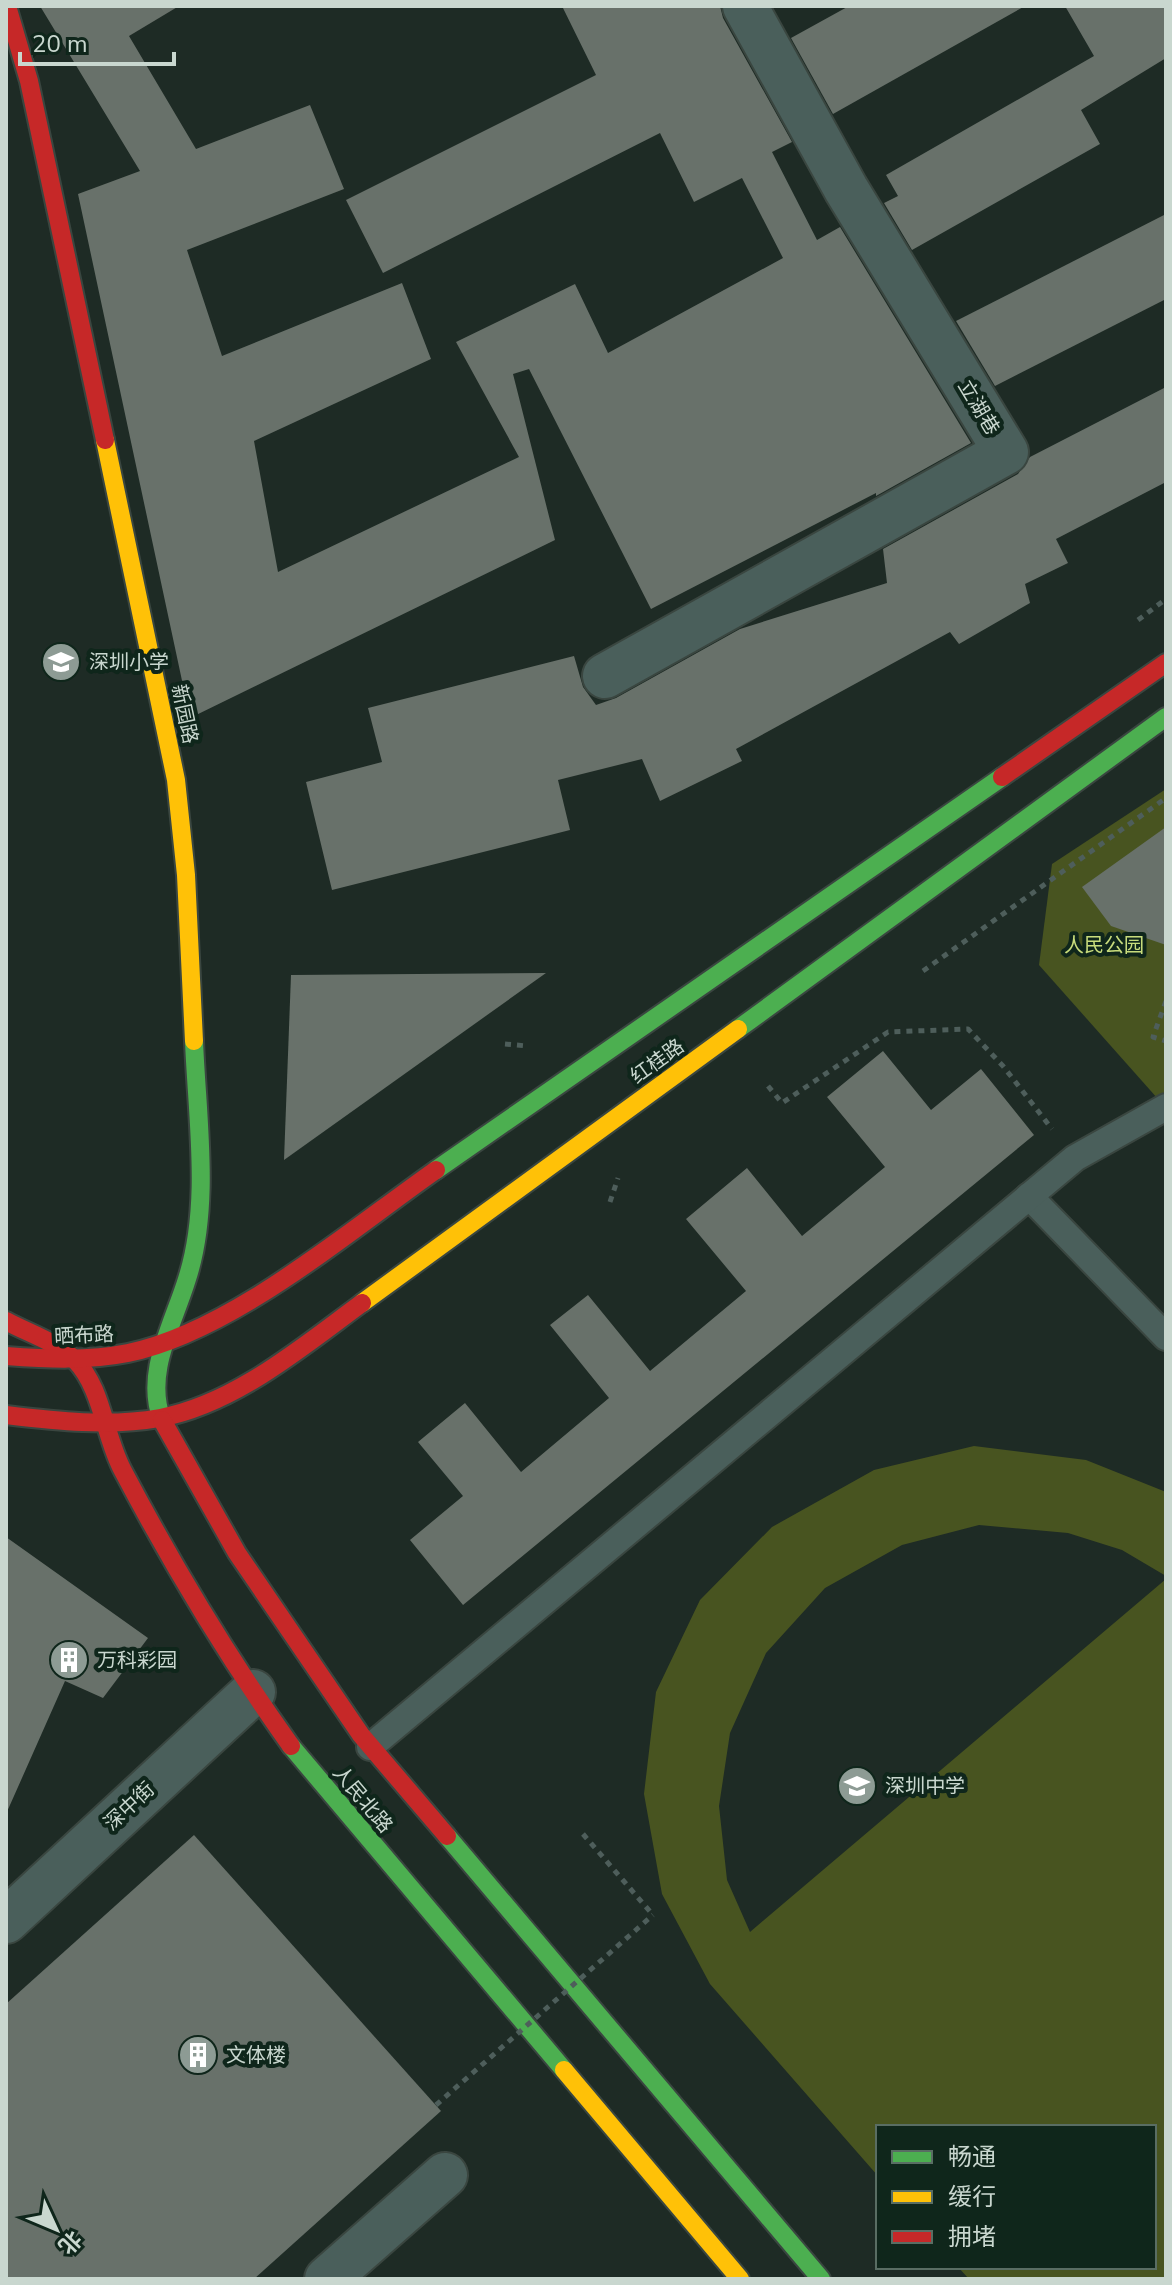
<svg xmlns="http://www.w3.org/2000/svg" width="1172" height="2285" font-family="'Nunito Sans','Noto Sans SC',sans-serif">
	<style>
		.green { fill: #485420 }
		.building { fill: #68716a }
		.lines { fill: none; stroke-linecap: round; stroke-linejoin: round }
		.lane-casing { stroke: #3a4640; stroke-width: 30 }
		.street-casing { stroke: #3a4640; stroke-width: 48 }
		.fast-casing { stroke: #3a4640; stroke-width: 22 }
		.slow-casing { stroke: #3a4640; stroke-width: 22 }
		.jam-casing { stroke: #3a4640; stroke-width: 22 }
		.path { stroke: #4e5e5b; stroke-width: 5; stroke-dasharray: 6 6; stroke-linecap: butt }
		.lane { stroke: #4a5f5b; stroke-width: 26 }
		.street { stroke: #4a5f5b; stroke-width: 44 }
		.fast { stroke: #4caf50; stroke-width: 18 }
		.slow { stroke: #ffc107; stroke-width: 18 }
		.jam { stroke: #c62828; stroke-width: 18 }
		.path-bridge { stroke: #4e5e5b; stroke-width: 5; stroke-dasharray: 6 6; stroke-linecap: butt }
		.labels { text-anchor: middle; stroke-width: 8; stroke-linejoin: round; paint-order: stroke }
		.street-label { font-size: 20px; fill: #c9d7cf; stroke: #0f261b }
		.poi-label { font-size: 20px; fill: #c9d7cf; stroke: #0f261b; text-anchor: start }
		.park-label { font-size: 20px; fill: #c8dc7c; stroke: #0f261b }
	</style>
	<rect width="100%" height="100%" fill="#1e2b25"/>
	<!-- green -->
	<g class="green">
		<path d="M1166,789V1108L1039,965L1052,864Z"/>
		<path d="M974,1446L1086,1460L1166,1492V1576L1122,1550L1068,1533L979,1525L902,1545L825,1588L766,1653L730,1733L719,1806L727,1880L750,1932L1166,1579V2279H969L958,2267H1154V2127H878V2176L710,1984L662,1894L644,1794L656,1692L700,1600L772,1527L874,1470Z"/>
	</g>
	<!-- building -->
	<g class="building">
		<path d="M40,6H179L129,36L196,149L310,105L344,189L187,250L222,356L402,283L431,359L254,441L278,572L519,457L456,342L575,284L608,353L783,258L742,178L694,202L660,133L383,273L346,200L596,75L562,6H720L723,18L792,142L772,152L817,240L840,227L971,443L876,496V493L651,609L529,369L513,374L555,540L190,718L78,194L140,171Z"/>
		<path d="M849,6H1025L833,114L791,38Z"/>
		<path d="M1065,6H1166V58L1081,110L1100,144L912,250L884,203L898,196L886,175L1094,56Z"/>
		<path d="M1166,214V299L995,386L956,321Z"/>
		<path d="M1166,387V482L1056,539L1068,563L1025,584L1030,603L959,644L950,632L736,749L742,761L660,801L642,759L558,780L570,830L332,890L306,782L382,762L368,708L574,656L583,687L596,705L616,698L740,629L887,583L883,549L1018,474L1030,457Z"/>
		<path d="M1166,827V945L1111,926L1082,887Z"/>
		<path d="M546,973L284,1160L291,975Z"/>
		<path d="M883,1051L931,1110L981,1069L1034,1135L463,1605L410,1540L463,1496L418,1442L465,1403L521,1472L609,1398L550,1325L588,1295L650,1371L746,1291L686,1219L747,1168L802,1236L885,1167L827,1097Z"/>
		<path d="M6,1537L148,1638L103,1698L65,1681L6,1814Z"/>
		<path d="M194,1835L441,2111L254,2279H6V2004Z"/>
	</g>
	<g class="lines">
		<defs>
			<g id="lane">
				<path d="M1029,1196L1166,1337"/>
				<path d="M370,1747L1075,1158L1166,1107"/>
			</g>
			<g id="street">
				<path d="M605,676L1006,452L846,189L745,6"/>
				<path d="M6,1921L253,1692"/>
				<path d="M327,2279L445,2175"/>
			</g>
			<g id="fast">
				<path d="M738,1029L1166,717"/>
				<path d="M436,1170L1002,777"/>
				<path d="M162,1420C144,1373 173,1325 187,1279C211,1205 197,1118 194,1041"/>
				<path d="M291,1746L564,2070"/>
				<path d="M447,1836L821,2279"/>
			</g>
			<g id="slow">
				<path d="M105,440L176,780L186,875L194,1041"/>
				<path d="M362,1303L738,1029"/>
				<path d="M564,2070L740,2279"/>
			</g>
			<g id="jam">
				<path d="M7,6L29,81L105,440"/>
				<path d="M1002,777L1166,663"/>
				<path d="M6,1321C28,1333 57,1342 75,1360C103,1389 104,1436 123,1471C173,1566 228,1658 291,1746"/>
				<path d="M6,1356C47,1359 88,1361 128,1353C231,1332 349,1231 436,1170"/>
				<path d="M6,1415C56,1421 109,1427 160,1418C235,1404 302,1347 362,1303"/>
				<path d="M162,1420L237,1553L361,1735L447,1836"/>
			</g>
		</defs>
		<!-- lane casing -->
		<use href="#lane" class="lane-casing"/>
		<!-- street casing -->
		<use href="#street" class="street-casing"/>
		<!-- fast casing -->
		<use href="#fast" class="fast-casing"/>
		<!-- slow casing -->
		<use href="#slow" class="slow-casing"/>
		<!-- jam casing -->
		<use href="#jam" class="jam-casing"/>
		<!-- path -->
		<g class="path">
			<path d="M1138,620L1166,599"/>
			<path d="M923,971L1166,798"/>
			<path d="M1166,1001L1153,1037L1166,1041"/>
			<path d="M505,1044L527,1046"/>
			<path d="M768,1086L782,1103L888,1032L968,1029L1003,1066L1052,1129"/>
			<path d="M610,1202L618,1178"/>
			<path d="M583,1834L653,1915"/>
		</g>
		<!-- lane -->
		<use href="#lane" class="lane"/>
		<!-- street -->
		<use href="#street" class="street"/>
		<!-- fast -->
		<use href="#fast" class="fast"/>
		<!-- slow -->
		<use href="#slow" class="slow"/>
		<!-- jam -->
		<use href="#jam" class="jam"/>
		<!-- path-bridge -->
		<path class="path-bridge" d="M436,2105L653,1915"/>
	</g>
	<!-- icons -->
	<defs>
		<symbol id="school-disc" viewBox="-11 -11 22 22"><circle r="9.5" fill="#8d9b94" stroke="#0f261b"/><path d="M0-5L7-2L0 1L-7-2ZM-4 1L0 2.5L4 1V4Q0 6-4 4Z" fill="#fff"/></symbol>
		<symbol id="building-disc" viewBox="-11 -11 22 22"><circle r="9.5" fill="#8d9b94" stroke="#0f261b"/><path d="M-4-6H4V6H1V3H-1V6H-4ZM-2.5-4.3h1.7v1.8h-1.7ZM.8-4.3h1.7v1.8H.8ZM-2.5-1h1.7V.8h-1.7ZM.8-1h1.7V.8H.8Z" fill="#fff"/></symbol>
	</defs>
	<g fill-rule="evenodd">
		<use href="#school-disc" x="39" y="640" width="44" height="44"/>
		<use href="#building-disc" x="47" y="1638" width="44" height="44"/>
		<use href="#school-disc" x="835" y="1764" width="44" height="44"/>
		<use href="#building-disc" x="176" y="2033" width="44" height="44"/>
	</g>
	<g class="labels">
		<!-- street labels -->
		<g class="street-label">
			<text transform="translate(979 407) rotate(59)" y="7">立湖巷</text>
			<text transform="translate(185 714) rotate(78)" y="7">新园路</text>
			<text transform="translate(657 1061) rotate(-36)" y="7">红桂路</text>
			<text transform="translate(84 1335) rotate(-3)" y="7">晒布路</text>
			<text transform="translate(363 1799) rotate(50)" y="7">人民北路</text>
			<text transform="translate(129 1806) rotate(-43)" y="7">深中街</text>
		</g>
		<!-- poi labels -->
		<g class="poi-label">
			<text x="89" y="669">深圳小学</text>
			<text x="97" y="1667">万科彩园</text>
			<text x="885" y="1793">深圳中学</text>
			<text x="226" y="2062">文体楼</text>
		</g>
		<!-- park labels -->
		<g class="park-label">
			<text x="1104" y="952">人民公园</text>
		</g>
	</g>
	<!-- border -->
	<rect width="1172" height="2285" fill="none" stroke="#c9d7cf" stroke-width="16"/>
	<!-- legend -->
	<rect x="876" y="2125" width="280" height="144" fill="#0f261b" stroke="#596d63" stroke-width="2"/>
	<rect x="892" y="2151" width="40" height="12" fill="#4caf50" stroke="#596d63" stroke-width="2"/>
	<text x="948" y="2165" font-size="24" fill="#c9d7cf">畅通</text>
	<rect x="892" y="2191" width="40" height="12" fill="#ffc107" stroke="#596d63" stroke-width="2"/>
	<text x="948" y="2205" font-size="24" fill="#c9d7cf">缓行</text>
	<rect x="892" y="2231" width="40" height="12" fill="#c62828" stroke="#596d63" stroke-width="2"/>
	<text x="948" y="2245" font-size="24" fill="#c9d7cf">拥堵</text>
	<!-- north arrow -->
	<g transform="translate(56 2229) rotate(134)" stroke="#0f261b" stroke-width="6" paint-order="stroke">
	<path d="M0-6L14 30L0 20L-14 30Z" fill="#c9d7cf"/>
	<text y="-12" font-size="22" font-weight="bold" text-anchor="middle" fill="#c9d7cf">北</text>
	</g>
	<!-- scale -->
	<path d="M20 52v12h154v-12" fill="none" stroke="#c9d7cf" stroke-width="4"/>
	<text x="32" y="52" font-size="24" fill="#c9d7cf" stroke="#0f261b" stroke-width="6" paint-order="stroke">20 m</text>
</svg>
